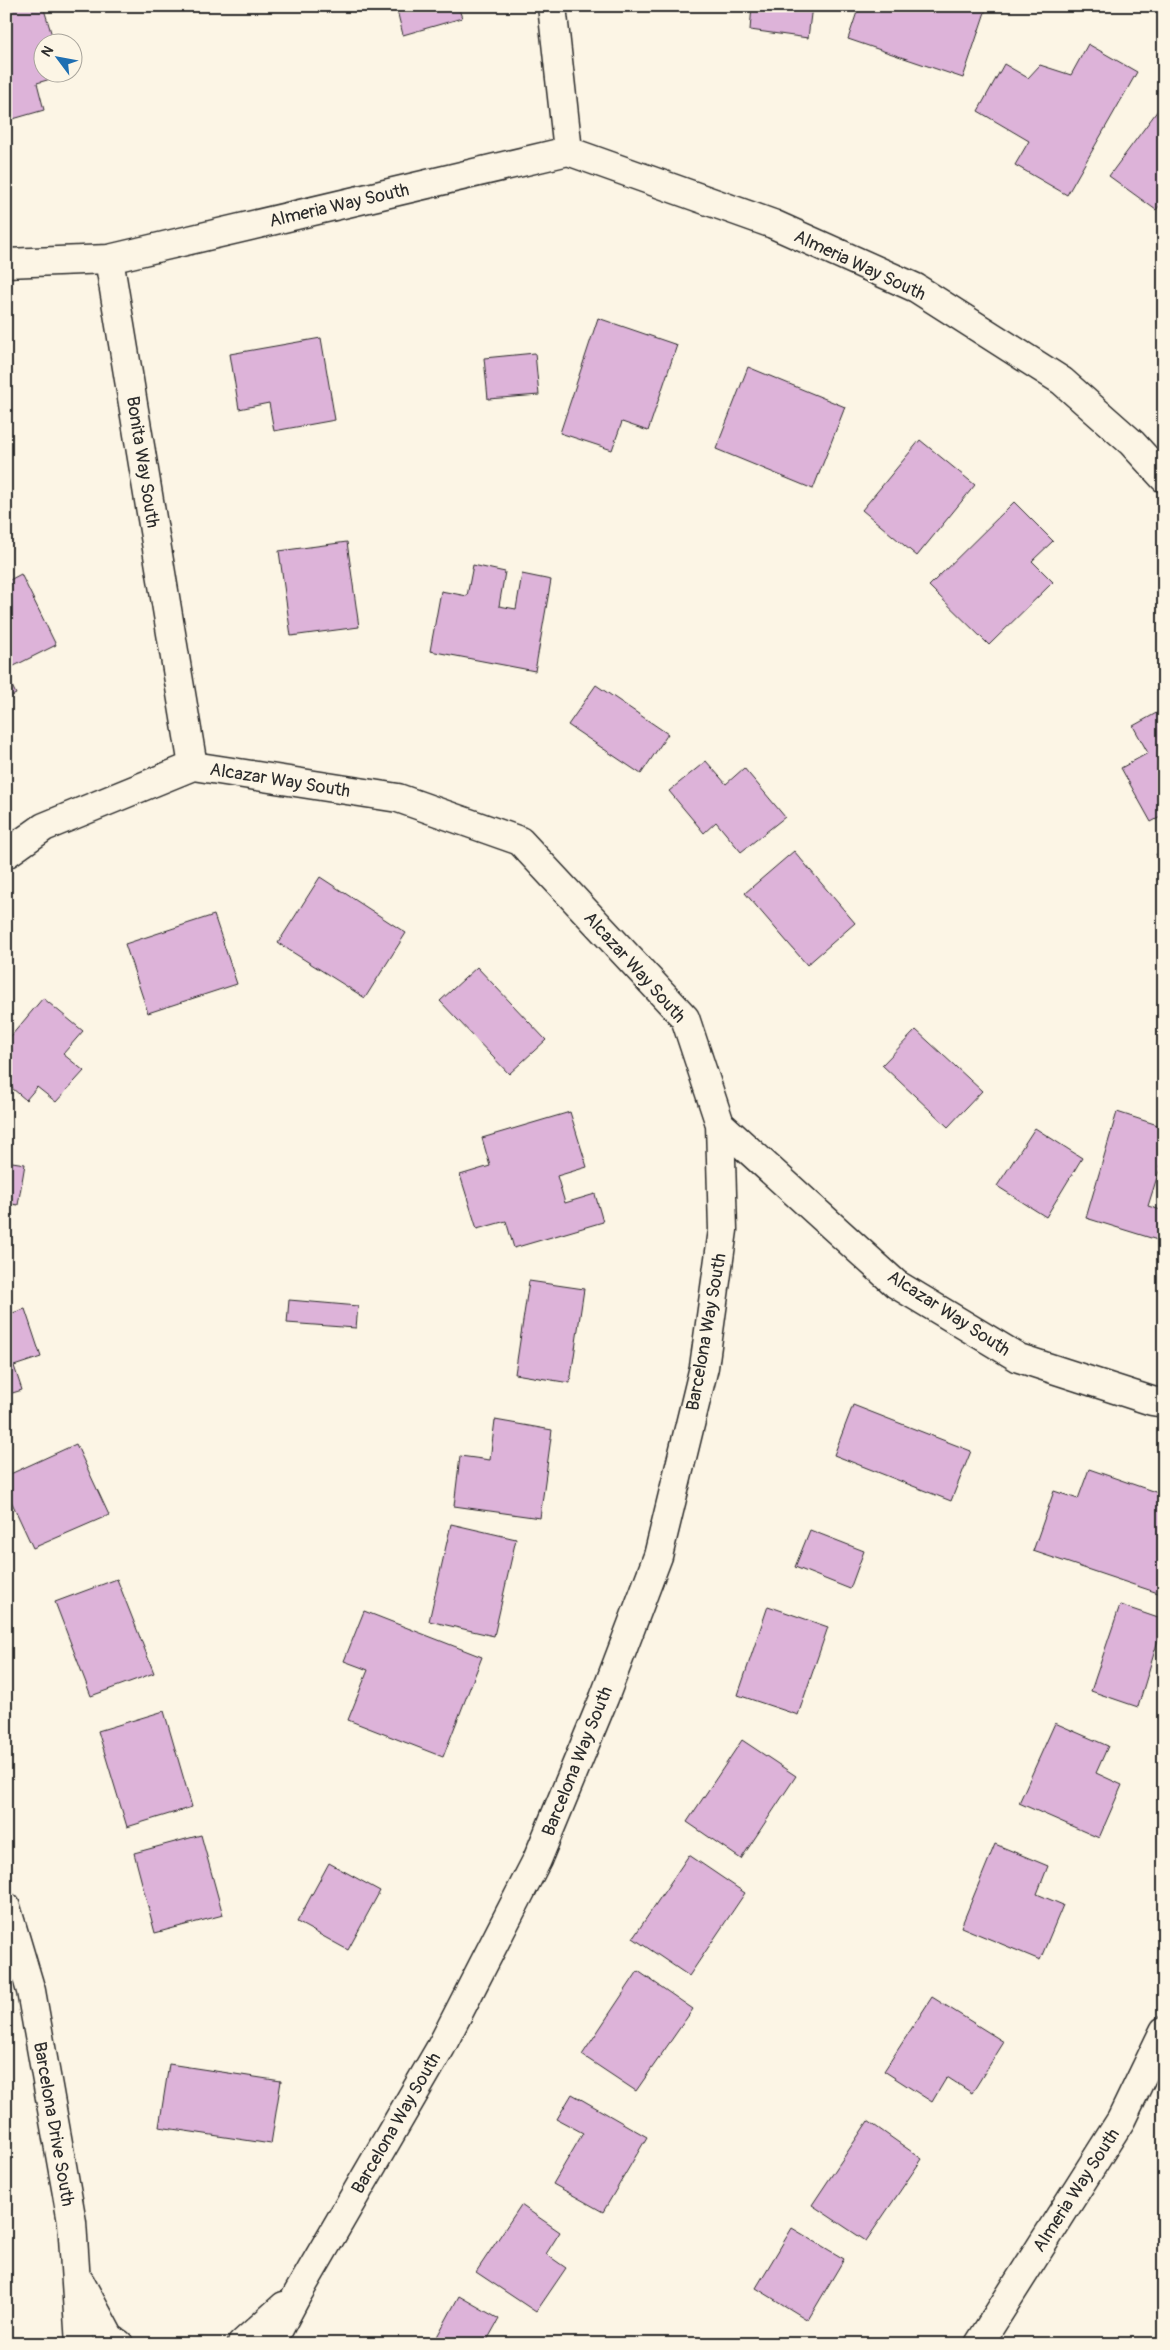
<svg xmlns="http://www.w3.org/2000/svg" width="1170" height="2350" font-family="Pangolin,sans-serif">
	<style>
		.building { fill: #ddb3d9; stroke: #2b2b2b }
		.lines { fill: none; stroke-linecap: round; stroke-linejoin: round }
		.minor-casing { stroke: #2b2b2b; stroke-width: 31 }
		.minor { stroke: #fcf5e5; stroke-width: 28 }
		.labels { text-anchor: middle; stroke-width: 4; stroke-linejoin: round; paint-order: stroke }
		.street-label { font-size: 18px; fill: #2b2b2b; stroke: #fcf5e5 }
	</style>
	<rect width="100%" height="100%" fill="#fcf5e5"/>
	<filter id="ink" filterUnits="userSpaceOnUse"><feTurbulence type="fractalNoise" baseFrequency=".02" numOctaves="2"/><feDisplacementMap in="SourceGraphic" scale="10" xChannelSelector="R" yChannelSelector="G"/><feConvolveMatrix kernelMatrix="1 2 1 2 8 2 1 2 1" color-interpolation-filters="sRGB"/></filter>
	<g filter="url(#ink)">
		<!-- building -->
		<g class="building">
			<path d="M6,6H43L54,42H42V72H63L64,75L37,83L44,110L6,121Z"/>
			<path d="M364,6H391L366,13Z"/>
			<path d="M396,6H458L462,18L403,35Z"/>
			<path d="M752,6H812L808,38L750,30Z"/>
			<path d="M859,6H987L963,78L848,39Z"/>
			<path d="M1088,44L1137,72L1067,195L1015,165L1029,141L978,111L1004,64L1028,78L1040,65L1071,75Z"/>
			<path d="M1164,102V200L1156,210L1109,176Z"/>
			<path d="M598,318L677,345L648,431L622,422L612,450L560,433Z"/>
			<path d="M321,338L335,420L274,431L269,403L239,409L230,354Z"/>
			<path d="M535,353L539,395L488,399L484,358Z"/>
			<path d="M748,367L845,407L813,489L716,449Z"/>
			<path d="M920,440L975,485L917,556L862,510Z"/>
			<path d="M1014,502L1053,541L1032,561L1053,582L989,645L929,586Z"/>
			<path d="M347,542L359,627L291,636L279,551Z"/>
			<path d="M473,565L505,572L499,606L516,609L522,574L551,580L535,671L430,651L441,591L467,596Z"/>
			<path d="M21,574L56,645L6,670V582Z"/>
			<path d="M6,674L16,694L6,699Z"/>
			<path d="M596,685L668,734L641,774L568,725Z"/>
			<path d="M1160,711L1164,717V815L1151,822L1121,768L1148,753L1133,726Z"/>
			<path d="M706,761L726,784L744,768L785,817L741,852L716,822L704,833L669,791Z"/>
			<path d="M794,851L855,923L807,965L745,893Z"/>
			<path d="M1164,852V878L1156,854Z"/>
			<path d="M320,877L406,933L365,998L278,943Z"/>
			<path d="M214,915L237,984L148,1013L125,944Z"/>
			<path d="M477,967L546,1040L509,1074L440,1001Z"/>
			<path d="M43,998L83,1031L63,1054L84,1071L56,1102L37,1087L26,1100L6,1083V1042Z"/>
			<path d="M916,1030L982,1091L948,1127L882,1065Z"/>
			<path d="M570,1112L587,1167L557,1176L565,1203L595,1194L603,1222L514,1248L506,1221L477,1229L460,1175L490,1166L482,1138Z"/>
			<path d="M1117,1112L1164,1127V1155L1148,1206L1164,1211V1242L1086,1218Z"/>
			<path d="M1035,1128L1082,1158L1046,1217L997,1186Z"/>
			<path d="M6,1161L25,1164L18,1205L6,1203Z"/>
			<path d="M529,1281L584,1289L570,1383L515,1374Z"/>
			<path d="M289,1300L358,1306L356,1328L287,1323Z"/>
			<path d="M25,1309L41,1357L14,1366L22,1390L6,1395V1315Z"/>
			<path d="M853,1405L971,1451L951,1501L834,1455Z"/>
			<path d="M495,1420L552,1430L540,1518L454,1506L460,1456L490,1460Z"/>
			<path d="M76,1444L109,1515L33,1548L6,1490V1476Z"/>
			<path d="M1089,1469L1164,1495V1595L1033,1551L1054,1491L1078,1499Z"/>
			<path d="M451,1524L516,1539L494,1636L429,1621Z"/>
			<path d="M810,1530L864,1551L850,1589L795,1567Z"/>
			<path d="M117,1579L154,1673L91,1696L55,1602Z"/>
			<path d="M1120,1605L1164,1620L1138,1707L1091,1691Z"/>
			<path d="M768,1606L828,1627L798,1715L738,1695Z"/>
			<path d="M364,1611L482,1657L443,1757L348,1720L368,1670L344,1661Z"/>
			<path d="M164,1711L192,1807L127,1827L98,1731Z"/>
			<path d="M1055,1723L1108,1746L1096,1773L1122,1785L1099,1838L1019,1803Z"/>
			<path d="M742,1740L796,1776L741,1859L687,1822Z"/>
			<path d="M201,1835L223,1915L155,1933L134,1853Z"/>
			<path d="M995,1844L1048,1866L1037,1894L1063,1905L1040,1960L961,1927Z"/>
			<path d="M689,1855L745,1893L689,1976L633,1938Z"/>
			<path d="M329,1863L380,1891L348,1950L297,1922Z"/>
			<path d="M638,1971L693,2009L636,2091L582,2055Z"/>
			<path d="M932,1997L1004,2042L972,2093L947,2077L932,2102L884,2071Z"/>
			<path d="M169,2064L281,2081L271,2144L159,2127Z"/>
			<path d="M572,2094L647,2137L603,2212L553,2184L583,2133L557,2119Z"/>
			<path d="M868,2121L922,2159L866,2241L812,2205Z"/>
			<path d="M521,2205L560,2232L546,2254L566,2268L536,2312L476,2272Z"/>
			<path d="M792,2228L844,2259L808,2320L756,2288Z"/>
			<path d="M459,2296L499,2319L485,2344H433Z"/>
			<path d="M737,2337L746,2344H732Z"/>
		</g>
		<g class="lines">
			<defs>
				<g id="minor">
					<path d="M552,6L568,151"/>
					<path d="M109,259L193,766"/>
					<path d="M6,263L109,259L568,151L773,224L916,288L1062,381L1132,443L1164,478"/>
					<path d="M6,854L44,827L193,766L398,798L520,841L685,1018L720,1124L896,1284L1019,1358L1152,1401L1164,1403"/>
					<path d="M6,1907L31,1991L72,2222L80,2344"/>
					<path d="M80,2282L110,2338L119,2344"/>
					<path d="M242,2344L284,2306"/>
					<path d="M271,2344L297,2295L441,2047L537,1860L604,1698L658,1556L704,1367L723,1230L720,1124"/>
					<path d="M979,2344L1121,2120L1164,2031"/>
				</g>
			</defs>
			<!-- minor casing -->
			<use href="#minor" class="minor-casing"/>
			<!-- minor -->
			<use href="#minor" class="minor"/>
		</g>
	</g>
	<g class="labels">
		<!-- street labels -->
		<g class="street-label">
			<text transform="translate(339 205) rotate(-13)" y="6">Almeria Way South</text>
			<text transform="translate(860 265) rotate(25)" y="6">Almeria Way South</text>
			<text transform="translate(143 462) rotate(81)" y="6">Bonita Way South</text>
			<text transform="translate(280 780) rotate(9)" y="6">Alcazar Way South</text>
			<text transform="translate(635 967) rotate(48)" y="6">Alcazar Way South</text>
			<text transform="translate(949 1313) rotate(33)" y="6">Alcazar Way South</text>
			<text transform="translate(706 1332) rotate(-80)" y="6">Barcelona Way South</text>
			<text transform="translate(577 1761) rotate(-68)" y="6">Barcelona Way South</text>
			<text transform="translate(396 2123) rotate(-60)" y="6">Barcelona Way South</text>
			<text transform="translate(54 2124) rotate(80)" y="6">Barcelona Drive South</text>
			<text transform="translate(1076 2190) rotate(-57)" y="6">Almeria Way South</text>
		</g>
	</g>
	<!-- margin -->
	<rect width="1170" height="2350" fill="none" stroke="#fcf5e5" stroke-width="25"/>
	<rect x="12" y="12" width="1145" height="2325" fill="none" stroke="#2b2b2b" stroke-width="2" filter="url(#ink)"/>
	<!-- north arrow -->
	<g transform="translate(58 58) rotate(302)"><circle r="24" fill="#fcf5e5" stroke="#a8a49b"/>
	<path d="M0-4L9 19L0 12L-9 19Z" fill="#1f6fb2"/>
	<text y="-8" font-size="14" font-weight="bold" text-anchor="middle" fill="#2b2b2b">N</text>
	</g>
</svg>
